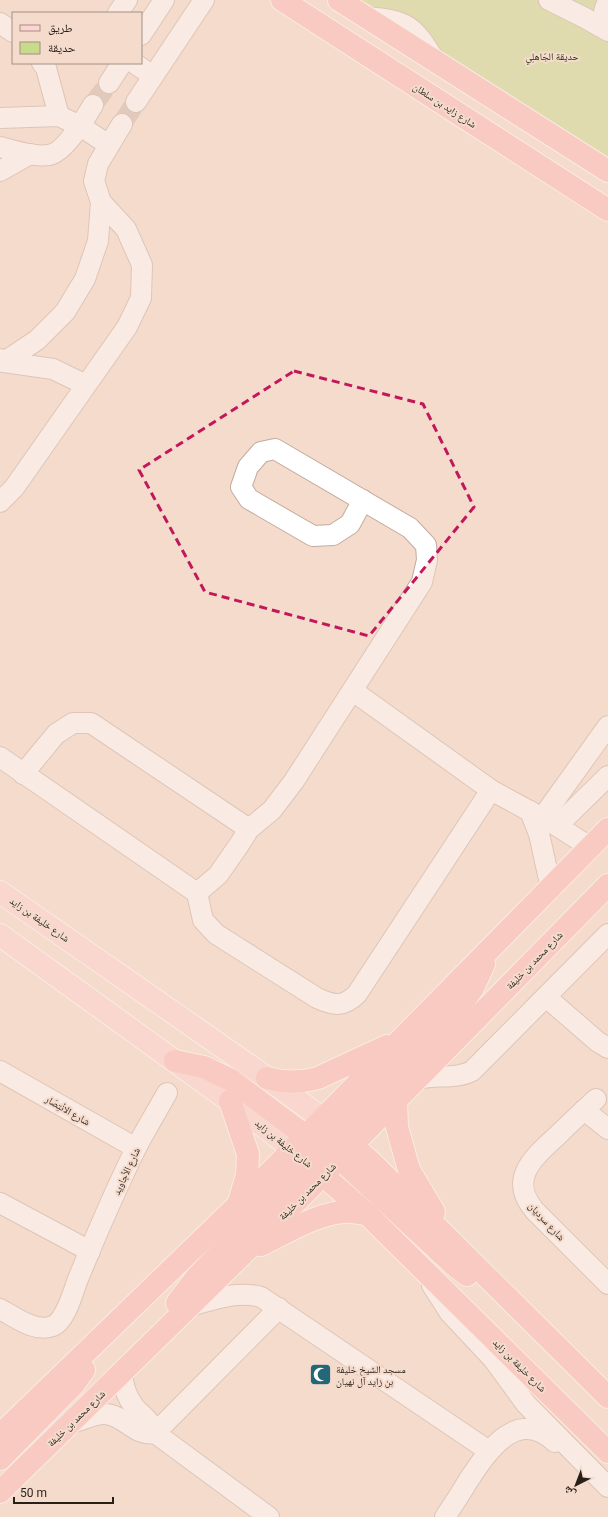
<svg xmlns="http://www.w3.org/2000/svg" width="608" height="1517" font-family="Roboto,'Noto Naskh Arabic',sans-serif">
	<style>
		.green { fill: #c8db8c }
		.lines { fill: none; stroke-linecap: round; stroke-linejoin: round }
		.minor-tunnel { stroke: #cbb5a8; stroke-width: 20; stroke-dasharray: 20 10; stroke-linecap: butt }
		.minor-casing { stroke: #c3ab9d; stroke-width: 22 }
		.major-casing { stroke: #fff; stroke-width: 24 }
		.highway-casing { stroke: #fff; stroke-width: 24 }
		.minor { stroke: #fff; stroke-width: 20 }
		.major { stroke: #ffd3d1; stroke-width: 22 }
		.highway { stroke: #ffb5b3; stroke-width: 22 }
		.marked { fill: none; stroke: #c2185b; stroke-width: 3; stroke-dasharray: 8 5; stroke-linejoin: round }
		.labels { text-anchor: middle; stroke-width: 4; stroke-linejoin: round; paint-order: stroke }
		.park-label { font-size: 10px; fill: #282f0d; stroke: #f4dbcc }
		.street-label { font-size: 10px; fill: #281f19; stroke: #f4dbcc }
		.poi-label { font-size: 10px; fill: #281f19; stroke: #f4dbcc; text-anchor: start }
	</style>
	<rect width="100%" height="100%" fill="#f4dbcc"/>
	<!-- green -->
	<path class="green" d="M360,0H608V157L443,53L421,33L388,13Z"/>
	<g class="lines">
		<!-- minor-tunnel -->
		<g class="minor-tunnel">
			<path d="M93,105L109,83"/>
			<path d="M122,124L136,102"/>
		</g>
		<defs>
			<g id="minor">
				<path d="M549,0L585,18L608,31"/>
				<path d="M608,1C604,10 601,16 608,24"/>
				<path d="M118,13L127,0"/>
				<path d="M366,17C408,20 414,26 435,61"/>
				<path d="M0,23L13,32"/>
				<path d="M141,35L164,0"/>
				<path d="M42,63L46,68L59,116"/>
				<path d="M134,63L153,76"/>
				<path d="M109,83L122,63"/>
				<path d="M136,102L204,0"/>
				<path d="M0,118L59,116L80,126L109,145"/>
				<path d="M0,147C15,151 33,157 49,155C64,153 85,118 93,105"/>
				<path d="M0,171L30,154"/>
				<path d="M0,359L4,362L53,369L86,385"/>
				<path d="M4,362L37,340L65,312L85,279L98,241L101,202"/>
				<path d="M0,502L14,488L127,327L141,298L142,265L126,229L101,202L94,181L98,164L122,124"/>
				<path d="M353,691L491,790L557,826L590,847"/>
				<path d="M0,757L197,893L203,920L216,934L317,998C334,1006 344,1007 357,994L491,790"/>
				<path d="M23,774L56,734L73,723H91L249,829"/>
				<path d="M530,811L539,834L551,888"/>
				<path d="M542,818L608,726"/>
				<path d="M557,826L608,776"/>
				<path d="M197,893L218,875L239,845L249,829L272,810L294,781L422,582L427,560L426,545L410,528L275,449L261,452L248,467L241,487L249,499L313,536L333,535L350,524L363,500"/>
				<path d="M546,997L598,1042L608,1048"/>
				<path d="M0,1071L136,1148"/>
				<path d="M418,1079C436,1074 455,1080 472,1071L608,934"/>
				<path d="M596,1099C583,1111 570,1123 558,1135C534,1157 507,1179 535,1211L608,1284"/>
				<path d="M584,1110L608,1129"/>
				<path d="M0,1203L90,1251"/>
				<path d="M432,1285L450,1313L494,1360L526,1404L608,1487"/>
				<path d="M190,1306C213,1300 237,1290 261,1297L489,1451"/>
				<path d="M0,1309C15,1317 35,1333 53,1326C66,1320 73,1292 78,1279C96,1235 115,1191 136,1148C146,1129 157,1111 167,1093"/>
				<path d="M122,1373C123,1386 127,1398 135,1408C143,1416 152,1422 155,1433L269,1517"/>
				<path d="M70,1423C81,1421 93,1414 104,1414C124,1414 134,1437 155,1433L279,1308"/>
				<path d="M445,1517C453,1505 461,1493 468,1481C488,1451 516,1407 555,1442"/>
			</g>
			<g id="major">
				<path d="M0,892L267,1078L323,1119"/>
				<path d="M0,935L230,1101L293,1149"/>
			</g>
			<g id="highway">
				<path d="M282,0L608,210"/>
				<path d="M339,0L608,171"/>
				<path d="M175,1061L204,1067L231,1080L306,1136L319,1140"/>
				<path d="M267,1078C285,1083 300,1083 318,1078L387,1046"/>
				<path d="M230,1101L248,1154L247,1175L239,1202"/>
				<path d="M396,1102L397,1127L409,1170L434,1212"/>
				<path d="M323,1119L373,1164L608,1397"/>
				<path d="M333,1147L340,1134L358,1113L466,998L473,988L484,964"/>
				<path d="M293,1149L367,1214L608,1452"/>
				<path d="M326,1154L339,1158L453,1264L467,1275"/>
				<path d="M261,1245C285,1233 315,1215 342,1212C350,1211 358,1213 367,1214"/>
				<path d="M177,1303L196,1278L308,1162L315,1149"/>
				<path d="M0,1435L238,1205L608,829"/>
				<path d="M0,1459L74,1384L84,1370"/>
				<path d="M0,1492L304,1194L608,885"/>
			</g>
		</defs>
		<!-- minor casing -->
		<use href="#minor" class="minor-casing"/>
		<!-- major casing -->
		<use href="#major" class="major-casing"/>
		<!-- highway casing -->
		<use href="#highway" class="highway-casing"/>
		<!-- minor -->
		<use href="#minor" class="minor"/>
		<!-- major -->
		<use href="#major" class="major"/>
		<!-- highway -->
		<use href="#highway" class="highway"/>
	</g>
	<!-- marked area -->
	<path d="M0 0H608V1517H0ZM294,371L423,404L474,507L369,636L205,592L139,470Z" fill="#f4dbcc" fill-opacity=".55" fill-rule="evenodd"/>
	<path class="marked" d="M294,371L423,404L474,507L369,636L205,592L139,470Z"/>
	<!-- icons -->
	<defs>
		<symbol id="mosque-square" viewBox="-11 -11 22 22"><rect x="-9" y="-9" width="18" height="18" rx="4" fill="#236778" stroke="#f4dbcc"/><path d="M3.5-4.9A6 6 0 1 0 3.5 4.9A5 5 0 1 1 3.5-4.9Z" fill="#fff"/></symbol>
	</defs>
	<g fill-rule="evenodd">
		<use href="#mosque-square" x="308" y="1362" width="25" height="25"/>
	</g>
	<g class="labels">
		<!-- park labels -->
		<g class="park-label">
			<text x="552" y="60">حديقة الجَاهلِي</text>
		</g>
		<!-- street labels -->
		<g class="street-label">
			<text transform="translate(445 105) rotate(33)" y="4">شارع زايد بن سلطان</text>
			<text transform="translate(40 919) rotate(35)" y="4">شارع خليفة بن زايد</text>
			<text transform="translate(534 960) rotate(-46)" y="4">شارع محمد بن خليفة</text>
			<text transform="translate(68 1110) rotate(30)" y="4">شارع الانْتِصَار</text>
			<text transform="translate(284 1143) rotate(39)" y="4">شارع خليفة بن زايد</text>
			<text transform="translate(126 1171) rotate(-65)" y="4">شارع الأجاويد</text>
			<text transform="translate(307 1191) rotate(-45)" y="4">شارع محمد بن خليفة</text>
			<text transform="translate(547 1221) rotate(47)" y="4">شارع سرديان</text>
			<text transform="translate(520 1365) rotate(45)" y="4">شارع خليفة بن زايد</text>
			<text transform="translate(76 1418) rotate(-44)" y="4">شارع محمد بن خليفة</text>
		</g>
		<!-- poi labels -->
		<g class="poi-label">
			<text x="336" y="1373">مسجد الشيخ خليفة<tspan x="336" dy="12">بن زايد آل نهيان</tspan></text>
		</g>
	</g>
	<!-- legend -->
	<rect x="12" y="12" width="130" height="52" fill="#f4dbcc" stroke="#a29084"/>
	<rect x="20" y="25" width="20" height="6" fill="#ffd3d1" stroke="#a29084"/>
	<text x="48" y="32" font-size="12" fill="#281f19">طريق</text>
	<rect x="20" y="42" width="20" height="12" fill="#c8db8c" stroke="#a29084"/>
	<text x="48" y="52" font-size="12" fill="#281f19">حديقة</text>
	<!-- north arrow -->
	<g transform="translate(576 1485) rotate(222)" stroke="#f4dbcc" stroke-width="3" paint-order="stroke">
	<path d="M0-3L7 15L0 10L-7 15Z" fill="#281f19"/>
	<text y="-6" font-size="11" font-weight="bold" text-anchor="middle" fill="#281f19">ش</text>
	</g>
	<!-- scale -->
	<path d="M14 1497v6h99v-6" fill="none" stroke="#281f19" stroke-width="2"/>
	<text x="20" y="1497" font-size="12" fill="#281f19" stroke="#f4dbcc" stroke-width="3" paint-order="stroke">50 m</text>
</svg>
